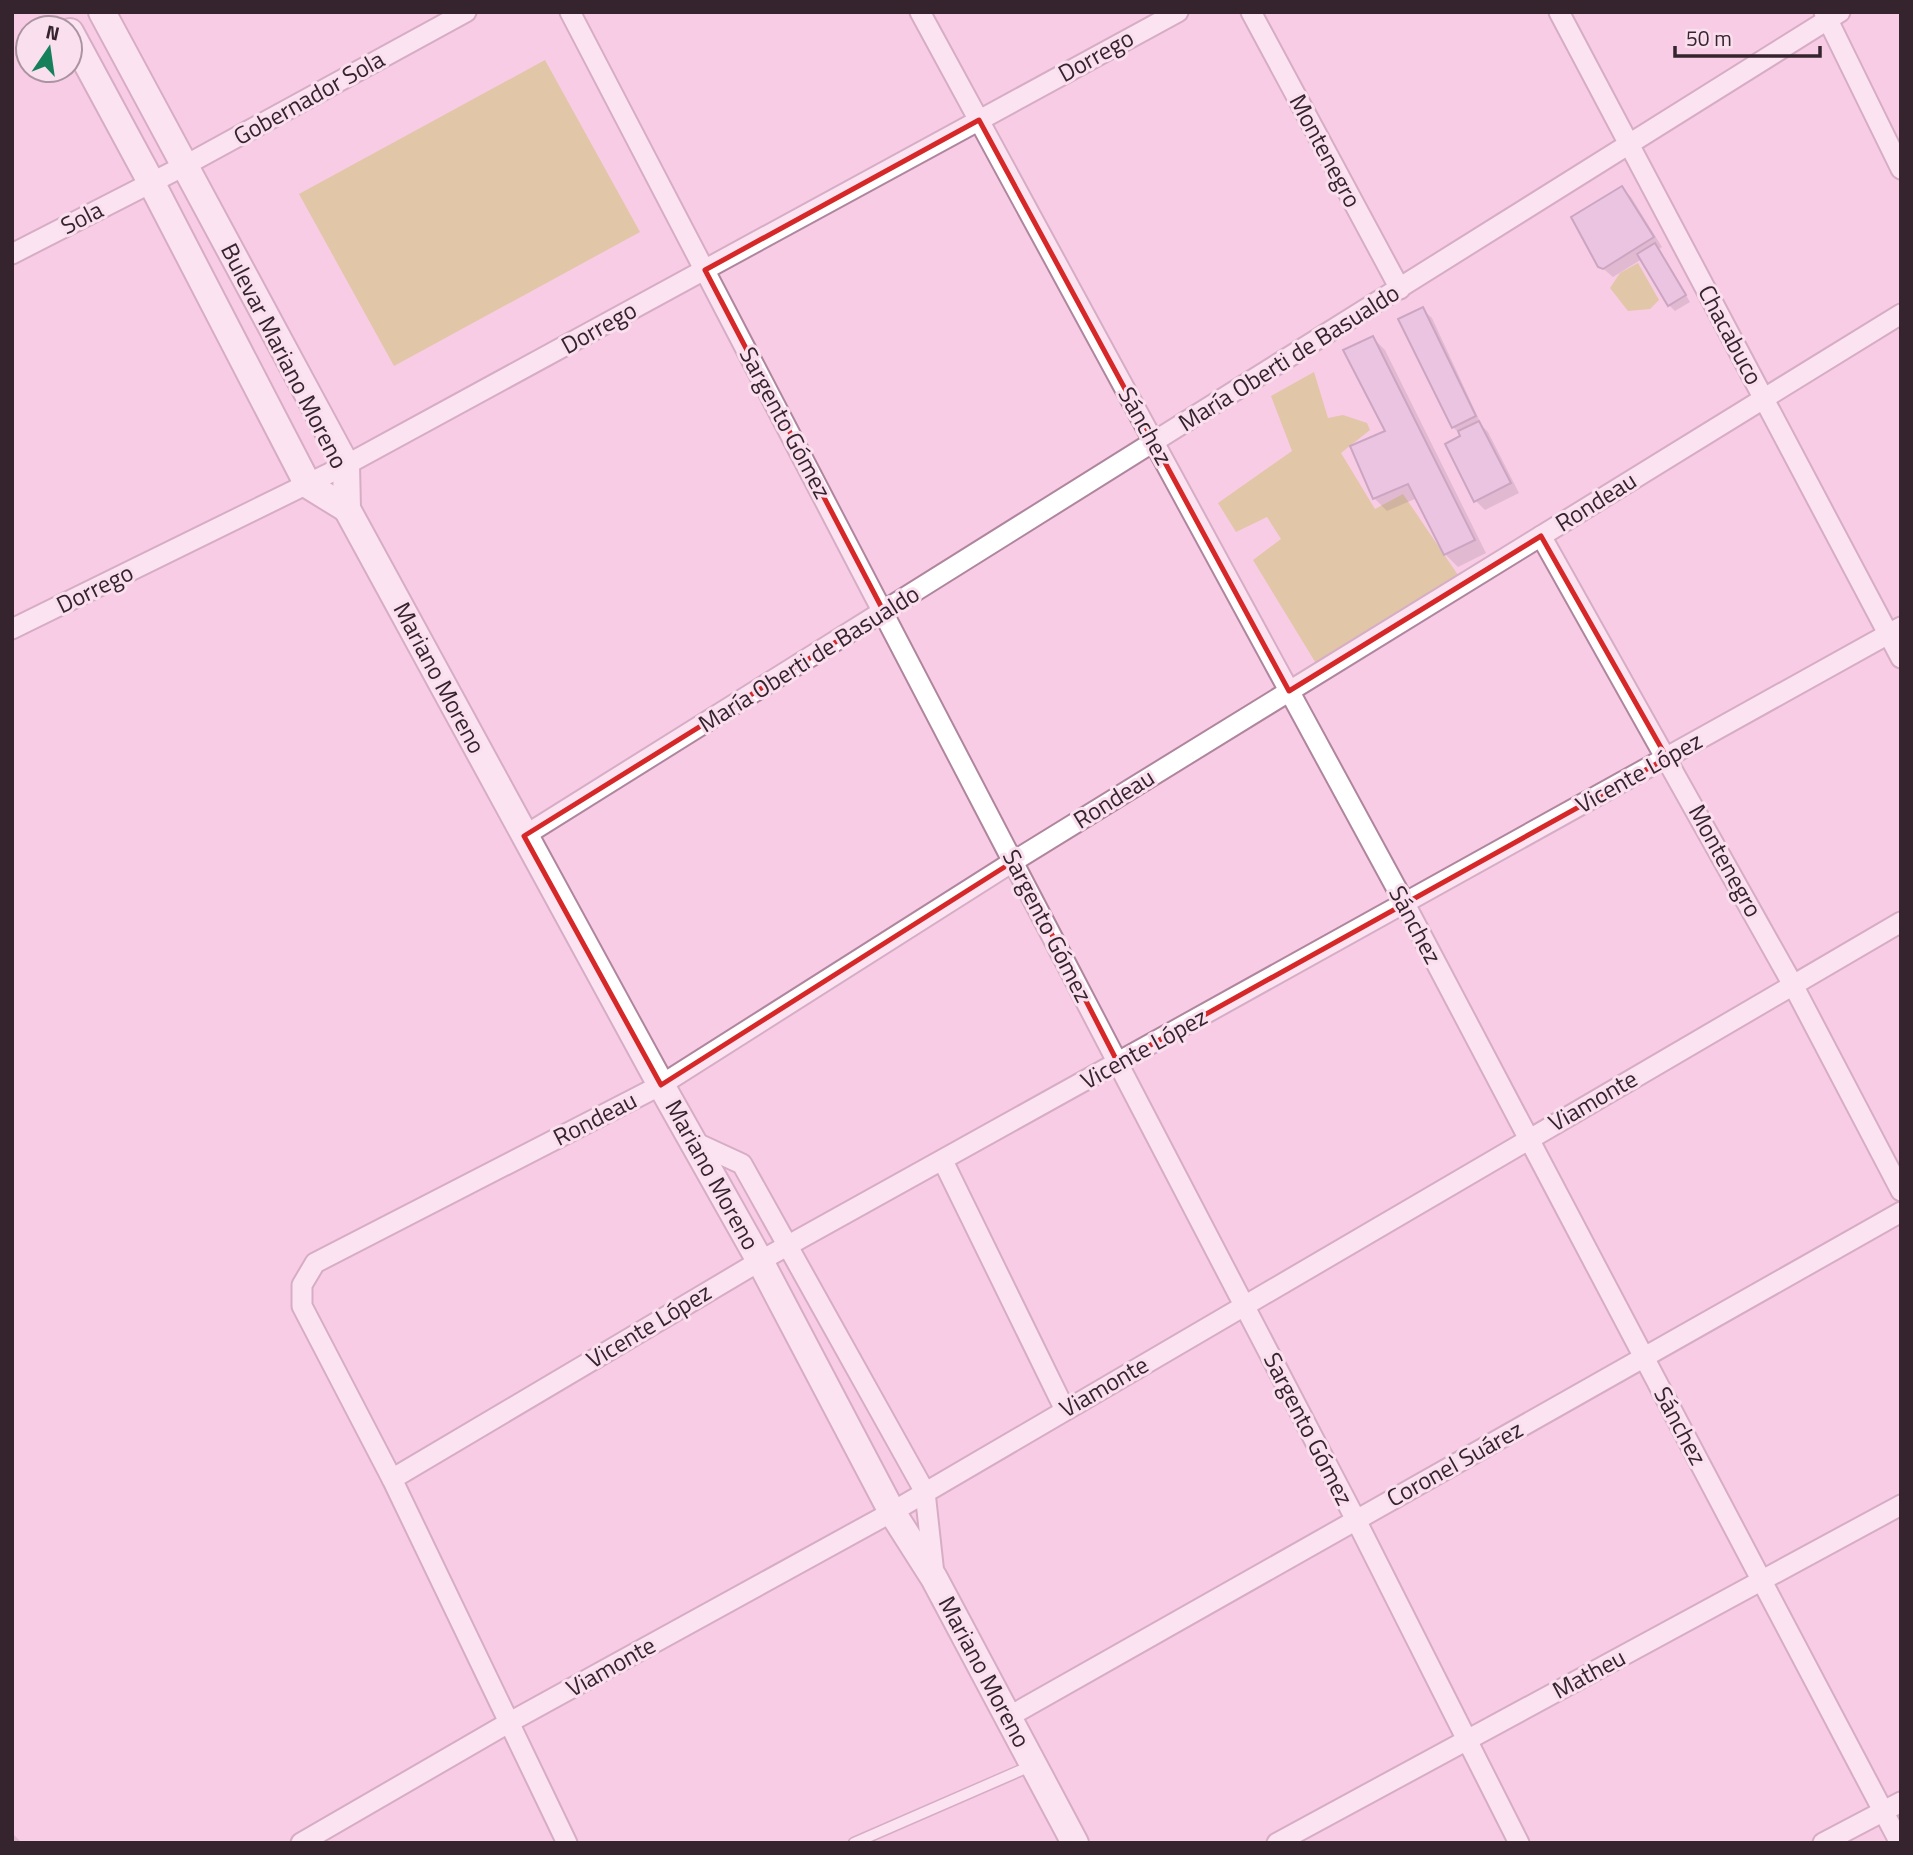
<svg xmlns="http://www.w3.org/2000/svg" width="1913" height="1855" font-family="'Titillium Web',sans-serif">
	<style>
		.green { fill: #c7be5e }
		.shadow { fill: #0003 }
		.building { fill: #dbbade; stroke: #957798; stroke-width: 2 }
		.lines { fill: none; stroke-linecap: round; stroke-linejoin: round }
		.service-casing { stroke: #af869d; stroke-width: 13 }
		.minor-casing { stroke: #af869d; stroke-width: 23 }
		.secondary-casing { stroke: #af869d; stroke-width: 30 }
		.service { stroke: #fff; stroke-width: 10 }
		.minor { stroke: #fff; stroke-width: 19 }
		.secondary { stroke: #fff; stroke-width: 26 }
		.marked { fill: none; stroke: #d62828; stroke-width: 5; stroke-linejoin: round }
		.labels { text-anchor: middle; stroke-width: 6; stroke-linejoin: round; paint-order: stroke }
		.street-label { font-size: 24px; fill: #35242e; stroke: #fadfee }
	</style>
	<rect width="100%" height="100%" fill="#f8cce5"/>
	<!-- green -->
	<g class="green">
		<path d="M545,60L640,232L394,366L299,194Z"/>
		<path d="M1638,263L1659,300L1650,309L1628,311L1610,288L1620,273Z"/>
		<path d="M1314,372L1328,418L1343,415L1367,423L1370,430L1341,453L1375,509L1403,494L1460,578L1317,665L1253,560L1281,539L1267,517L1236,532L1218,503L1292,451L1271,396Z"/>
	</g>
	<!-- shadow -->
	<g class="shadow">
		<path d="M1622,188L1631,197L1662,247L1659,249L1690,302L1675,311L1669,305L1642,259L1613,277L1600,266Z"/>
		<path d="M1422,309L1432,318L1482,426L1488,432L1519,493L1485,510L1476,501L1463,437L1453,427Z"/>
		<path d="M1373,338L1385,350L1486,553L1458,567L1445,554L1417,498L1387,511L1374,498L1352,447L1387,432Z"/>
		<path d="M12,1833L22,1843H12Z"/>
	</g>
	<!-- building -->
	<g class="building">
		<path d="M1622,186L1654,237L1603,269L1598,267L1571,217Z"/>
		<path d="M1655,243L1686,295L1668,306L1637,254Z"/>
		<path d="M1423,307L1476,416L1452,428L1398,319Z"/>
		<path d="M1373,336L1475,540L1444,555L1408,484L1373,499L1350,446L1385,431L1343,350Z"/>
		<path d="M1479,421L1511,483L1474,502L1445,444L1460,436L1458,431Z"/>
	</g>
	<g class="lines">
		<defs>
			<path id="service" d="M854,1843L1033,1765"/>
			<g id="minor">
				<path d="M570,12L1356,1520L1519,1843"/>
				<path d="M920,12L1405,904L1900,1843"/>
				<path d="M1251,12L1400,289"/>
				<path d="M1559,12L1901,658"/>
				<path d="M1824,12L1901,169"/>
				<path d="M12,254L184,166L466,12"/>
				<path d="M1541,536L1793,985L1901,1191"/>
				<path d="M12,629L346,465L1178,12"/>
				<path d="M524,836L1840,12"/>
				<path d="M692,1141L742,1164L925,1492L934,1574"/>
				<path d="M943,1161L1065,1410"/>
				<path d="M392,1479L760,1261L1901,627"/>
				<path d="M1008,1717L1901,1212"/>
				<path d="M301,1843L510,1722L892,1512L1901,922"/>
				<path d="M567,1843L392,1479L302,1306V1285L315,1263L661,1085L1014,861L1901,314"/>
				<path d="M1277,1843L1901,1505"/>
				<path d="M1823,1843L1901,1802"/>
			</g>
			<g id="secondary">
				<path d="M102,12L346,465L347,509L661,1085L760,1261L892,1512L934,1578L1075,1843"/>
				<path d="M70,32L151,182L308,485L347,509"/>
			</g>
		</defs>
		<!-- service casing -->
		<use href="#service" class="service-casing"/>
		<!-- minor casing -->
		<use href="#minor" class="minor-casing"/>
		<!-- secondary casing -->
		<use href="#secondary" class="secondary-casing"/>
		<!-- service -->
		<use href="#service" class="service"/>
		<!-- minor -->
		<use href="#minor" class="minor"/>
		<!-- secondary -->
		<use href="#secondary" class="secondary"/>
	</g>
	<!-- marked area -->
	<path d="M0 0H1913V1855H0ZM979,120L1289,691L1541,536L1667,758L1118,1063L1014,861L661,1085L524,836L884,612L705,270Z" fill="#f8cce5" fill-opacity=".55" fill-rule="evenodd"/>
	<path class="marked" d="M979,120L1289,691L1541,536L1667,758L1118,1063L1014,861L661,1085L524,836L884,612L705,270Z"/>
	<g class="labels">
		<!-- street labels -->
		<g class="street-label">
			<text transform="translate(1096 56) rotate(-29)" y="8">Dorrego</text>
			<text transform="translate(309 98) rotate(-29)" y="8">Gobernador Sola</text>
			<text transform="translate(1325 151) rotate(62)" y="8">Montenegro</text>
			<text transform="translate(82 218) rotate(-27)" y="8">Sola</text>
			<text transform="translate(599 328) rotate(-29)" y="8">Dorrego</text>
			<text transform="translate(1730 335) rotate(62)" y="8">Chacabuco</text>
			<text transform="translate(284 356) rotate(63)" y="8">Bulevar Mariano Moreno</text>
			<text transform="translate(1289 358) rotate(-32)" y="8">María Oberti de Basualdo</text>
			<text transform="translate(785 423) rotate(62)" y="8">Sargento Gómez</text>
			<text transform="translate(1145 426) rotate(61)" y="8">Sánchez</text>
			<text transform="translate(1596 502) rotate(-32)" y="8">Rondeau</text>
			<text transform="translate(95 589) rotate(-26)" y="8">Dorrego</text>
			<text transform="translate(809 659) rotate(-32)" y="8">María Oberti de Basualdo</text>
			<text transform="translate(439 678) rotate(62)" y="8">Mariano Moreno</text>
			<text transform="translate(1639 773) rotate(-29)" y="8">Vicente López</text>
			<text transform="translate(1114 799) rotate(-32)" y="8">Rondeau</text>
			<text transform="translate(1725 861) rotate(61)" y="8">Montenegro</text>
			<text transform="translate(1415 925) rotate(62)" y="8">Sánchez</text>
			<text transform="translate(1047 926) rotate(63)" y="8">Sargento Gómez</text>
			<text transform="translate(1144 1049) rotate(-29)" y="8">Vicente López</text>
			<text transform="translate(1593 1101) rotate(-30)" y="8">Viamonte</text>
			<text transform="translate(595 1119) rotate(-27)" y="8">Rondeau</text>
			<text transform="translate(712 1175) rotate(61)" y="8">Mariano Moreno</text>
			<text transform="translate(649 1326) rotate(-31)" y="8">Vicente López</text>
			<text transform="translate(1104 1387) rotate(-30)" y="8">Viamonte</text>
			<text transform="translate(1680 1426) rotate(62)" y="8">Sánchez</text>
			<text transform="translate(1308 1429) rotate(63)" y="8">Sargento Gómez</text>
			<text transform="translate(1455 1464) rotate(-29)" y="8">Coronel Suárez</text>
			<text transform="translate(611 1667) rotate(-29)" y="8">Viamonte</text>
			<text transform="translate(984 1672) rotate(62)" y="8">Mariano Moreno</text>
			<text transform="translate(1589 1674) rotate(-28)" y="8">Matheu</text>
		</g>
	</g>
	<!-- border -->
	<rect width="1913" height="1855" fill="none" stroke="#35242e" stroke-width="28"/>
	<!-- north arrow -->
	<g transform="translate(49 49) rotate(13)"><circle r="33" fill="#fadfee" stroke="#ab94a1" stroke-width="2"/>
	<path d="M0-5L12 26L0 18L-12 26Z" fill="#16805b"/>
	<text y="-10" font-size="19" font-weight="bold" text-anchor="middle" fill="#35242e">N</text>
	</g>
	<!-- scale -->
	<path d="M1675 46v10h145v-10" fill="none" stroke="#35242e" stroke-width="3.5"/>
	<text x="1686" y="46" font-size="21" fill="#35242e" stroke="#fadfee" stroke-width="5" paint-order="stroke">50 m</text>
</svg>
